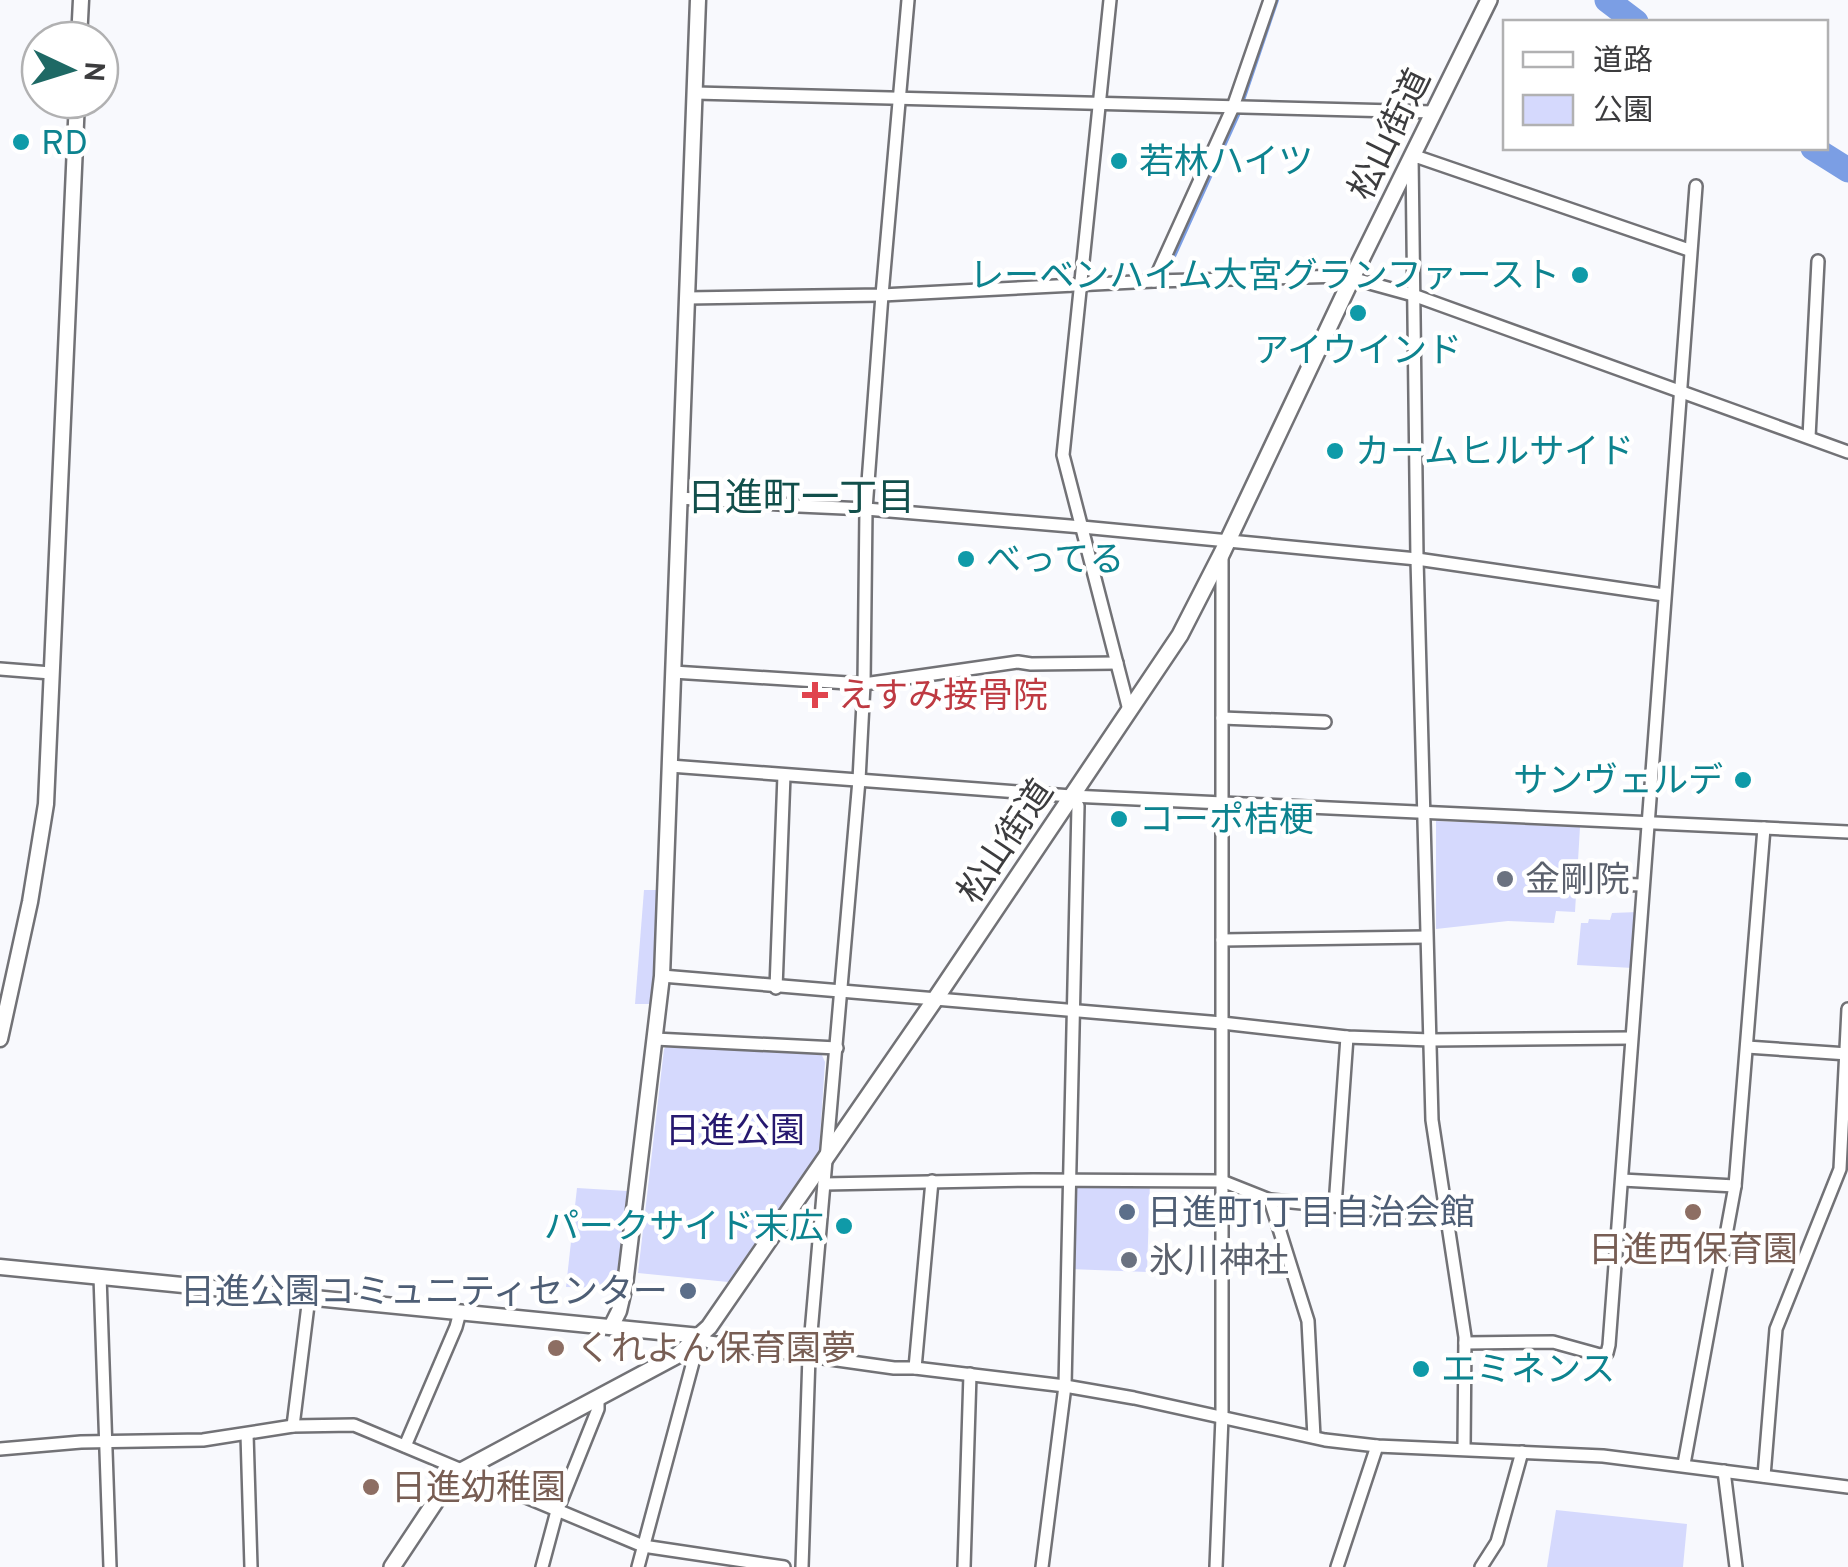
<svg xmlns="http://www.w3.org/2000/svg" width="1848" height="1567" font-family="Overpass,'Noto Sans JP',sans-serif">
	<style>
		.green { fill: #d5d9fd }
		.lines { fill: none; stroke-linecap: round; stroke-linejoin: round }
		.stream { stroke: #7b9ee4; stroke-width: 4 }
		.river { stroke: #7b9ee4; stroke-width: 25 }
		.minor-casing { stroke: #727276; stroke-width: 16 }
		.tertiary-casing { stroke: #727276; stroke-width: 19 }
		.secondary-casing { stroke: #727276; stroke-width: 20 }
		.minor { stroke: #fff; stroke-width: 11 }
		.tertiary { stroke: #fff; stroke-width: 14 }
		.secondary { stroke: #fff; stroke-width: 15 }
		.culture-dot { fill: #0f9aa8; stroke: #fff; stroke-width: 4 }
		.health-dot { fill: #e0444e; stroke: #fff; stroke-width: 4 }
		.worship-dot { fill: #6b7280; stroke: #fff; stroke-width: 4 }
		.service-dot { fill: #5c6f8a; stroke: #fff; stroke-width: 4 }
		.education-dot { fill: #8d6e63; stroke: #fff; stroke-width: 4 }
		.labels { text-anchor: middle; stroke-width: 9; stroke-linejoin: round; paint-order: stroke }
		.street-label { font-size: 35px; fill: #3c3c3e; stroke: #fff }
		.culture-label { font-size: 35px; fill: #0d838f; stroke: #fff; text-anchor: start }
		.health-label { font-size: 35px; fill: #be3a42; stroke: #fff; text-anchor: start }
		.worship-label { font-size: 35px; fill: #5b616d; stroke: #fff; text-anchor: start }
		.park-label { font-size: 35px; fill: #26186f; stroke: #fff }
		.service-label { font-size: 35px; fill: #4e5e75; stroke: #fff; text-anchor: start }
		.education-label { font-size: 35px; fill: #785e54; stroke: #fff; text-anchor: start }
		.neighbourhood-label { font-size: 38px; fill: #124f4b; stroke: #fff }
	</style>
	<rect width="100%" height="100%" fill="#f8f9fd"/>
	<!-- green -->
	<g class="green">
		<path d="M1436,821L1580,827L1575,912L1556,911L1554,923L1508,921L1436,929Z"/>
		<path d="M644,890H661L654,1004H635Z"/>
		<path d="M1638,912L1633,968L1577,965L1581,923H1588L1589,919L1610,920L1612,913Z"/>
		<path d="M668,1045L821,1053L825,1062L819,1152L728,1282L638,1273L664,1049Z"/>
		<path d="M1071,1182H1150L1147,1272L1069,1269Z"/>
		<path d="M577,1188L627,1191L616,1284L611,1288L566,1287Z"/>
		<path d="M1556,1510L1687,1524L1683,1567H1547Z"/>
	</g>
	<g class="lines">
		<!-- stream -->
		<path class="stream" d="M1166,274L1238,115L1277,0"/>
		<!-- river -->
		<g class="river">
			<path d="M1607,0L1636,22"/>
			<path d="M1813,148L1848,170"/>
		</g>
		<defs>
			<g id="minor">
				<path d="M1110,0L1063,455L1129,710"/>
				<path d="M695,93L1433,112"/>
				<path d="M1154,281L1233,107L1270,0"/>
				<path d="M687,298L882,295L1154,281L1344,276L1413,295L1848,452"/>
				<path d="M1809,437L1818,261"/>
				<path d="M679,498L794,505"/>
				<path d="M799,506L866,509L1082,527L1417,559L1664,595"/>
				<path d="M0,669L51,673"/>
				<path d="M673,672L864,684L1018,662L1031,664L1117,663"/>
				<path d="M1222,718L1325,722"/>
				<path d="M670,766L1071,796L1848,832"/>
				<path d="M1608,884L1642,885"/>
				<path d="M1222,940L1426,937"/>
				<path d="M662,976L1222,1023L1347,1037L1431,1040L1631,1038"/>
				<path d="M776,988L784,775"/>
				<path d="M655,1039L837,1048"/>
				<path d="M1747,1047L1848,1054"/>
				<path d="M1622,1180L1735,1186"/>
				<path d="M824,1184L1033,1180L1222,1181L1270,1200L1447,1217"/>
				<path d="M1270,1200L1308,1321L1314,1437"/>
				<path d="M1335,1206L1347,1037"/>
				<path d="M100,1276L110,1567"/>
				<path d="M1465,1343L1553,1342L1600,1355L1607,1353L1609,1345L1696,186"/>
				<path d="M915,1368L932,1181"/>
				<path d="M293,1426L309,1297"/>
				<path d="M247,1434L251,1567"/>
				<path d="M405,1446L456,1327L460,1312"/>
				<path d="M0,1449L81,1442L203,1440L293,1426L354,1425L643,1546L784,1567"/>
				<path d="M1464,1449L1465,1337L1432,1120L1417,559L1412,155L1689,250"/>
				<path d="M1684,1464L1735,1186L1764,828"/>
				<path d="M1724,1471L1736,1567"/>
				<path d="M1764,1476L1776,1329L1840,1169L1848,1009"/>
				<path d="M542,1567L557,1511L598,1409V1397"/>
				<path d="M638,1567L700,1336L709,1342L894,1368H915L1065,1386L1134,1398L1325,1440L1377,1446L1603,1456L1848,1487"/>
				<path d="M802,1567L809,1356L859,780L864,684L866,509L882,295L908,0"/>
				<path d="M964,1567L970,1374"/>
				<path d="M1042,1567L1065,1386L1078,806L1071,796"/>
				<path d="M1216,1567L1222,1417V556"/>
				<path d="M1337,1567L1377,1446"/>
				<path d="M1481,1567L1497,1542L1522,1452"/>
			</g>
			<g id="tertiary">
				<path d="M79,40L81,0"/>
				<path d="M0,1039L30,902L46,804L77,100"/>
				<path d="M0,1267L700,1336"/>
				<path d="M611,1327L619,1311L625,1285L662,976L698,0"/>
			</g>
			<path id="secondary" d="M392,1567L451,1478L461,1471L678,1355L709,1327L934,1001L1180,635L1222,553L1352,278L1489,0"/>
		</defs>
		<!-- minor casing -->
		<use href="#minor" class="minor-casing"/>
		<!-- tertiary casing -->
		<use href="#tertiary" class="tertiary-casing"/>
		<!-- secondary casing -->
		<use href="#secondary" class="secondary-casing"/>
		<!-- minor -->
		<use href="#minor" class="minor"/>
		<!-- tertiary -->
		<use href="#tertiary" class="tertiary"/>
		<!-- secondary -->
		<use href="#secondary" class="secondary"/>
	</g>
	<!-- markers -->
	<g class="culture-dot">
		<circle cx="21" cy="142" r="10"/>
		<circle cx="1119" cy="161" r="10"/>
		<circle cx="1580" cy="275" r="10"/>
		<circle cx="1358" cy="313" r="10"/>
		<circle cx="1335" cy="451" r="10"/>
		<circle cx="966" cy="559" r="10"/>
		<circle cx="1743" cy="780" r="10"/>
		<circle cx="1119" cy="819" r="10"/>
		<circle cx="844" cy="1226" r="10"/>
		<circle cx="1421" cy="1369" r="10"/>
	</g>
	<path class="health-dot" d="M810 680h10v10h10v10h-10v10h-10v-10h-10v-10h10z"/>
	<g class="worship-dot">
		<circle cx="1505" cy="879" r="10"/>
		<circle cx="1129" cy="1260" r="10"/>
	</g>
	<g class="service-dot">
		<circle cx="1127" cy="1212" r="10"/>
		<circle cx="688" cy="1291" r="10"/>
	</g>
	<g class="education-dot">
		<circle cx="1693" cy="1212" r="10"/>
		<circle cx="556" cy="1348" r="10"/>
		<circle cx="371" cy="1487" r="10"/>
	</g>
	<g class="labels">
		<!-- street labels -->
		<g class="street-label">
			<text transform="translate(1389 134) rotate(-64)" y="12">松山街道</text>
			<text transform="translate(1005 841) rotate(-56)" y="12">松山街道</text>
		</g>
		<!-- culture labels -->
		<g class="culture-label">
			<text x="41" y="154">RD</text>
			<text x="1139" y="173">若林ハイツ</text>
			<text x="1560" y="287" text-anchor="end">レーベンハイム大宮グランファースト</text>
			<text x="1358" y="362" text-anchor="middle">アイウインド</text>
			<text x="1355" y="463">カームヒルサイド</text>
			<text x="986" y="571">べってる</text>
			<text x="1723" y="792" text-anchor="end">サンヴェルデ</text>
			<text x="1139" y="831">コーポ桔梗</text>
			<text x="824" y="1238" text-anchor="end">パークサイド末広</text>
			<text x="1441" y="1381">エミネンス</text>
		</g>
		<!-- health labels -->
		<g class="health-label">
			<text x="838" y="707">えすみ接骨院</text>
		</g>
		<!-- worship labels -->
		<g class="worship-label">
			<text x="1525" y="891">金剛院</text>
			<text x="1149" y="1272">氷川神社</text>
		</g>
		<!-- park labels -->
		<g class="park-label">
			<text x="735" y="1142">日進公園</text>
		</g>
		<!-- service labels -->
		<g class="service-label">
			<text x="1147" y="1224">日進町1丁目自治会館</text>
			<text x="668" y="1303" text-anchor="end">日進公園コミュニティセンター</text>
		</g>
		<!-- education labels -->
		<g class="education-label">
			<text x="1693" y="1261" text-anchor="middle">日進西保育園</text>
			<text x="576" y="1360">くれよん保育園夢</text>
			<text x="391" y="1499">日進幼稚園</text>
		</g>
		<!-- neighbourhood labels -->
		<g class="neighbourhood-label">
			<text x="801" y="510">日進町一丁目</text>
		</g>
	</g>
	<!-- legend -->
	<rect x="1503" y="20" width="325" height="130" fill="#ffffff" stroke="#b1b1b2" stroke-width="2.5"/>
	<rect x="1523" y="52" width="50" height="15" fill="#ffffff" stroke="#b1b1b2" stroke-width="2.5"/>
	<text x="1593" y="70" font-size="30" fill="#3c3c3e">道路</text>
	<rect x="1523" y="95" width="50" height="30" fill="#d5d9fd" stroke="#b1b1b2" stroke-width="2.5"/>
	<text x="1593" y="120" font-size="30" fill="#3c3c3e">公園</text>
	<!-- north arrow -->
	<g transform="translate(70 70) rotate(94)"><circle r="48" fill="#ffffff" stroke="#b1b1b2" stroke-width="2.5"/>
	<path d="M0-8L18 38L0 25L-18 38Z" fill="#1e6965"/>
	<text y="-15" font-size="28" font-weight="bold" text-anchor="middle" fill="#3c3c3e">N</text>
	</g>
</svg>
